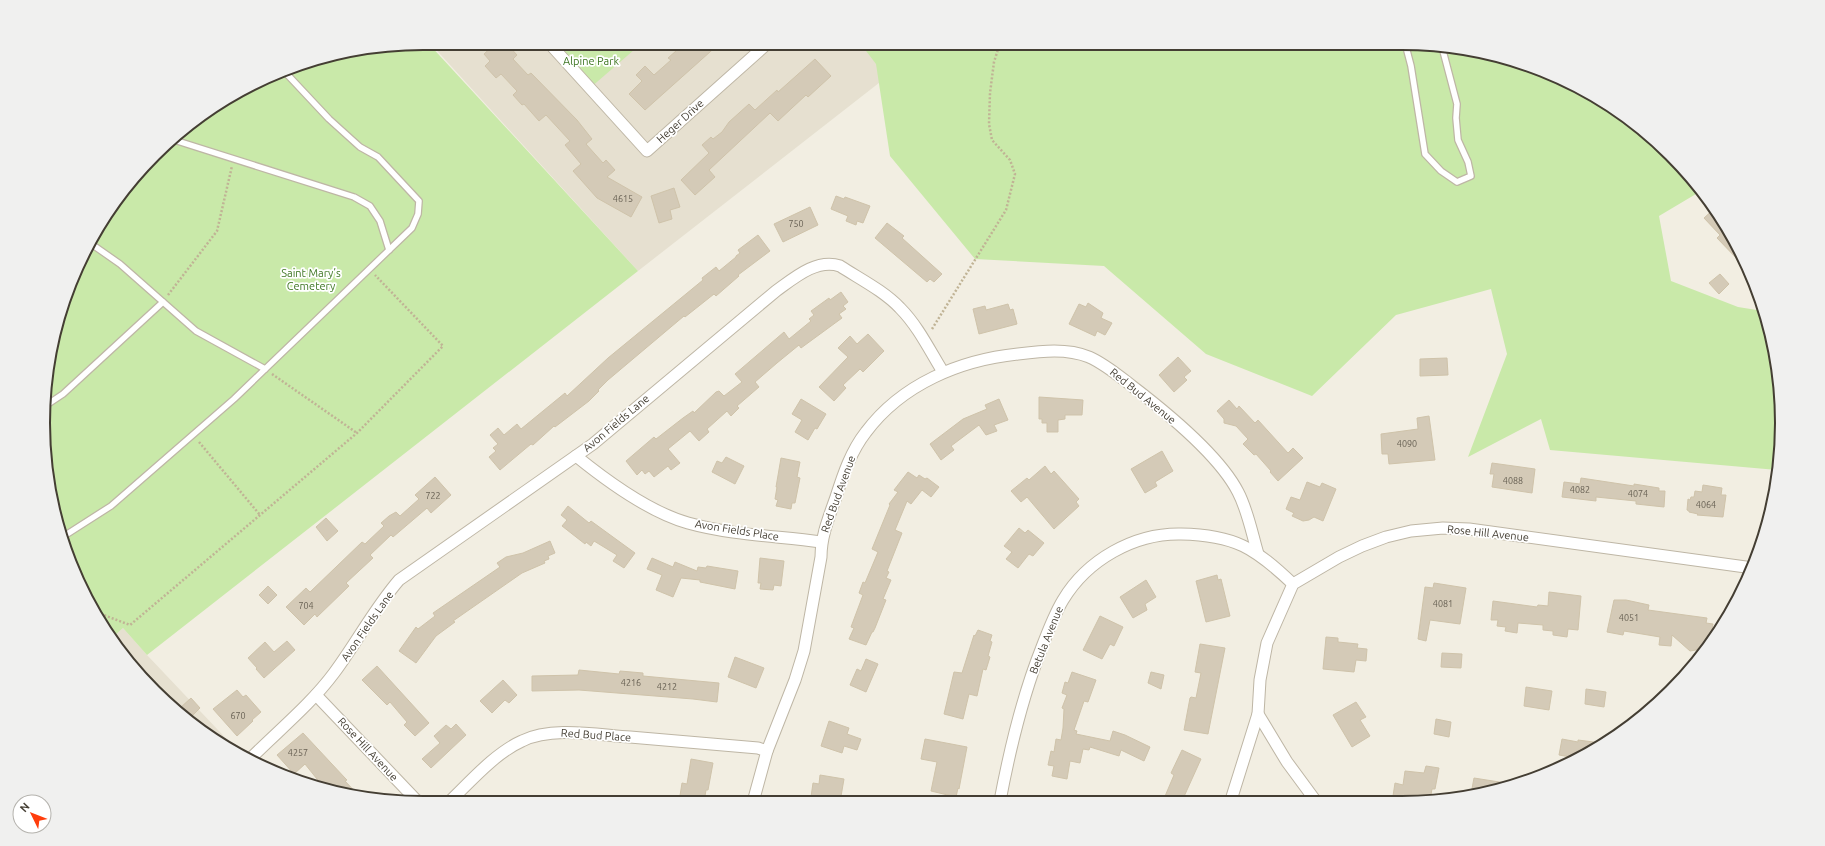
<svg xmlns="http://www.w3.org/2000/svg" width="1825" height="846" font-family="Ubuntu,sans-serif">
	<style>
		.residential { fill: #e6e0d0 }
		.green { fill: #c9e9a9 }
		.building { fill: #d4cab7; stroke: #cfc3aa }
		.lines { fill: none; stroke-linecap: round; stroke-linejoin: round }
		.service-casing { stroke: #beb6a5; stroke-width: 8 }
		.minor-casing { stroke: #beb6a5; stroke-width: 13 }
		.path { stroke: #c0b395; stroke-width: 2.5; stroke-dasharray: 2 2; stroke-linecap: butt }
		.service { stroke: #fff; stroke-width: 5.5 }
		.minor { stroke: #fff; stroke-width: 11 }
		.labels { text-anchor: middle; stroke-width: 3.5; stroke-linejoin: round; paint-order: stroke }
		.number-label { font-size: 9px; fill: #686154 }
		.park-label { font-size: 11px; fill: #3f7724; stroke: #fff }
		.street-label { font-size: 11px; fill: #443e33; stroke: #fff }
		.rim { fill: none; stroke: #443e33; stroke-width: 2 }
	</style>
	<rect width="100%" height="100%" fill="#f2eee2"/>
	<!-- residential -->
	<g class="residential">
		<path d="M430,43H922L925,47L638,271Z"/>
		<path d="M123,628L147,655L235,748L173,709L113,637Z"/>
	</g>
	<!-- green -->
	<g class="green">
		<path d="M423,43H428L638,271L147,655L123,628L113,637L94,613L63,545L46,473L50,349L94,233L173,137L233,94L301,63Z"/>
		<path d="M549,43H642L590,88Z"/>
		<path d="M860,43H1402L1476,50L1547,72L1613,107L1671,154L1701,191L1659,216L1671,281L1738,307L1763,311L1775,349L1782,423L1777,470L1550,450L1541,419L1468,457L1507,354L1491,289L1396,315L1312,396L1206,354L1104,266L975,259L890,156L876,64Z"/>
	</g>
	<!-- building -->
	<g class="building">
		<path d="M496,43H506L517,55L513,59L528,75L531,73L577,120L592,139L586,144L603,163L606,160L615,170L607,177L642,197L631,217L597,198L573,171L581,164L565,145L570,141L546,115L539,121L524,104L522,105L513,95L517,91L501,74L496,78L485,66L490,61L484,54Z"/>
		<path d="M685,43H720L645,110L629,94L642,81L636,75L645,66L654,75L671,60L668,58Z"/>
		<path d="M815,59L831,76L808,97L806,95L778,121L770,113L709,170L715,177L695,195L681,180L709,153L702,145L711,137L713,139L722,132L729,122L749,104L755,110L777,90L778,92Z"/>
		<path d="M674,188L680,207L670,210L672,219L659,223L651,196Z"/>
		<path d="M836,196L844,199L845,197L870,206L863,223L857,221L856,225L846,221L848,216L831,209Z"/>
		<path d="M810,207L818,225L783,242L774,224Z"/>
		<path d="M1715,208L1745,262L1742,264L1717,238L1720,235L1704,218Z"/>
		<path d="M887,223L904,236L902,238L942,274L934,282L930,279L927,282L875,238Z"/>
		<path d="M758,235L770,251L738,275L739,276L716,296L714,294L685,317L684,316L608,380L598,390L599,391L589,401L555,427L554,426L533,445L531,444L500,470L489,457L496,451L493,448L498,444L490,435L498,428L504,435L517,424L521,429L565,393L567,396L608,358L703,280L702,278L716,267L719,271L736,257V256L740,253L738,250Z"/>
		<path d="M1720,274L1729,284L1719,294L1709,283Z"/>
		<path d="M841,292L848,302L843,306L846,309L839,314L842,318L801,348L799,345L777,363L755,382L759,387L737,406L739,408L731,416L727,411L707,429L709,432L699,441L690,431L668,449L680,463L671,470L668,466L654,477L649,471L645,474L642,470L637,475L626,461L654,437L656,439L683,418L693,411L694,413L716,392L719,391L724,396L742,382L735,374L784,332L789,339L811,321L809,319L814,315L811,311L829,298L830,300Z"/>
		<path d="M1088,303L1103,313L1101,318L1112,323L1105,335L1097,331L1095,336L1069,324L1079,304L1086,307Z"/>
		<path d="M1008,304L1010,310L1013,309L1017,324L979,334L973,309L985,306L986,310Z"/>
		<path d="M868,334L884,351L863,372L860,369L843,385L846,388L834,401L819,387L848,357L838,348L850,336L857,344Z"/>
		<path d="M1178,357L1191,371L1184,377L1187,380L1174,392L1159,375Z"/>
		<path d="M1447,358L1448,375L1420,376V359Z"/>
		<path d="M1039,397L1083,400L1082,415H1065V419L1058,420V432H1047V423H1042V419H1039Z"/>
		<path d="M801,399L826,414L817,429L815,428L808,440L795,432L802,420L792,414Z"/>
		<path d="M999,399L1008,420L994,425L997,431L986,435L979,425L951,446L954,450L941,460L930,444L963,419L987,409L985,405Z"/>
		<path d="M1229,400L1237,409L1239,406L1255,423L1258,420L1288,453L1293,448L1303,458L1278,481L1270,472L1271,471L1256,454L1254,455L1243,444L1248,439L1236,426L1224,423V419L1217,411Z"/>
		<path d="M1429,416L1435,460L1389,464L1388,454H1382L1381,434L1418,429L1417,418Z"/>
		<path d="M1162,451L1173,471L1155,482L1157,486L1145,493L1131,469Z"/>
		<path d="M726,457L744,466L735,484L712,472L717,461L722,463Z"/>
		<path d="M781,458L800,462L797,477L800,478L795,503H792L791,509L776,506L778,500L775,499L777,487H776Z"/>
		<path d="M1492,463L1535,469L1532,493L1492,487L1494,474H1490Z"/>
		<path d="M1045,466L1051,474L1054,471L1079,499L1076,502L1079,506L1054,529L1027,497L1021,502L1011,491L1027,478L1029,480Z"/>
		<path d="M908,472L917,478L919,475L925,479L927,478L939,487L931,497L922,490L911,504L907,501L895,530L902,533L887,571L889,572L886,578L891,580L883,599L886,600L875,628L873,632H872L866,645L849,639L854,628L851,627L863,595L859,593L863,582L865,583L878,552L872,549L890,505L889,504L898,492L894,490Z"/>
		<path d="M435,477L451,495L431,513L427,508L393,537L391,535L370,555L373,558L346,583L349,586L317,617L315,614L304,625L286,607L306,588L310,592L362,542L365,544L384,526L381,523L389,516L396,512L400,516L419,499L415,495Z"/>
		<path d="M1581,478L1634,486V484L1659,488V491H1665L1664,507L1636,504V501L1596,497V501L1562,497L1564,482L1580,484Z"/>
		<path d="M1307,482L1320,487L1322,483L1336,489L1323,521L1314,517L1309,520L1303,521L1292,516L1294,513L1286,509L1291,497L1300,500Z"/>
		<path d="M1703,485L1722,488L1721,495H1726L1723,517L1697,515L1698,514L1689,512V511L1687,510L1688,499L1690,500L1691,497H1694L1695,491L1702,492Z"/>
		<path d="M568,506L589,523L591,521L635,553L624,568L613,561L617,555L594,541L591,546L586,542L585,544L562,526L567,520L561,515Z"/>
		<path d="M326,518L338,531L327,541L316,527Z"/>
		<path d="M1019,528L1025,533L1028,530L1044,543L1033,556L1029,554L1018,568L1006,559L1012,552L1004,546Z"/>
		<path d="M550,541L555,553L548,556L549,559L544,561L545,563L522,573L453,621L455,622L436,636L416,663L399,651L416,627L418,629L435,616L433,613L500,567L497,563L506,557L523,553Z"/>
		<path d="M652,558L673,567L675,562L697,571L698,567L706,568L707,566L738,571L735,589L700,582V580L681,578L673,597L656,590L662,575L647,569Z"/>
		<path d="M760,558L784,561L781,586L774,585L773,590L760,589L761,583H758Z"/>
		<path d="M1217,575L1218,580L1221,579L1230,616L1206,622L1196,581Z"/>
		<path d="M1146,580L1156,597L1145,604L1147,610L1133,618L1120,597Z"/>
		<path d="M1434,583L1466,588L1460,624L1430,620L1426,641L1418,639L1425,587L1433,588Z"/>
		<path d="M268,586L277,595L268,604L259,595Z"/>
		<path d="M1549,592L1581,596L1578,630L1568,629L1567,637L1553,635V631L1543,630V625L1518,623L1517,633L1505,631L1506,627L1497,626L1498,620H1491L1493,601L1537,607L1538,605L1548,606Z"/>
		<path d="M1614,600H1626L1649,605L1648,610L1707,618L1706,623L1713,624L1710,642L1708,647L1700,646L1696,650L1690,651L1672,635L1671,646L1659,645L1660,637L1624,631L1623,635L1607,632Z"/>
		<path d="M1100,616L1123,627L1114,646L1110,644L1102,659L1083,650Z"/>
		<path d="M978,630L992,635L990,641L992,642L988,656L990,657L986,670L983,669L977,696L969,694L963,719L944,714L954,672L962,673L974,635L975,636Z"/>
		<path d="M1326,637L1338,638V642L1358,644L1357,648L1367,649L1366,661L1356,660L1354,672L1323,669Z"/>
		<path d="M287,641L295,650L264,678L256,669L257,668L248,658L265,642L274,652Z"/>
		<path d="M1200,644L1225,648L1208,734L1184,730L1190,698L1191,697L1196,698L1201,673L1195,672Z"/>
		<path d="M1442,653L1462,654L1461,668L1441,667Z"/>
		<path d="M735,657L764,668L756,688L728,677Z"/>
		<path d="M866,659L878,664L866,692L850,685L857,669L861,671Z"/>
		<path d="M377,666L429,723L415,736L404,725L407,722L390,702L387,705L362,680Z"/>
		<path d="M579,670L619,674L620,671L643,673V676L719,683L717,702L693,699L579,690L532,691V676L578,675Z"/>
		<path d="M1072,672L1096,680L1088,702L1084,701L1074,730L1077,731L1076,734L1110,741L1113,731L1125,735L1150,747L1144,761L1121,750L1119,756L1090,747L1089,750L1083,749L1080,763L1070,761L1067,779L1052,776L1054,766L1048,765L1051,751L1054,752L1056,739L1061,740L1063,728L1064,709L1062,708L1067,695L1062,693L1065,682L1068,683Z"/>
		<path d="M1151,672L1164,675L1161,689L1148,683Z"/>
		<path d="M503,680L517,695L509,703L505,700L492,713L480,701Z"/>
		<path d="M1526,687L1552,691L1549,710L1524,706Z"/>
		<path d="M1586,689L1606,692L1604,707L1585,704Z"/>
		<path d="M237,690L243,697L246,695L261,712L252,720L253,721L237,736L213,709Z"/>
		<path d="M191,698L200,708L190,718L180,708Z"/>
		<path d="M1356,702L1366,717L1360,720L1370,736L1352,747L1333,715Z"/>
		<path d="M1436,719L1451,722L1449,737L1434,734Z"/>
		<path d="M829,721L849,728L847,734L861,739L857,750L844,746L842,753L821,746Z"/>
		<path d="M456,724L466,735L431,768L422,759L440,743L434,736L446,725L451,729Z"/>
		<path d="M303,733L345,778L347,780L345,781L360,797L349,796L318,786L321,784L305,764L294,774L277,755Z"/>
		<path d="M925,739L967,747L959,789L958,788L956,797L931,791L937,762L921,759Z"/>
		<path d="M1562,739L1578,742V740L1601,743L1576,758L1559,755Z"/>
		<path d="M1182,750L1201,759L1182,801H1163L1174,775L1171,773Z"/>
		<path d="M691,759L713,763L708,790H706L704,802H679L682,783L687,784Z"/>
		<path d="M1426,766L1439,768L1435,789H1432L1430,800H1412L1393,796L1395,783L1403,785L1405,771L1424,773Z"/>
		<path d="M820,775L844,779L840,802H823L811,797L813,783L819,784Z"/>
		<path d="M1474,778L1512,784L1471,794Z"/>
	</g>
	<g class="lines">
		<defs>
			<g id="service">
				<path d="M1405,43L1411,66L1425,154L1441,171L1457,182L1471,176L1468,162L1458,140L1456,118L1457,104L1442,47"/>
				<path d="M171,139L354,197L370,206L380,221L389,250"/>
				<path d="M90,243L120,264L196,331L265,369"/>
				<path d="M48,404L63,394L163,302"/>
				<path d="M61,538L111,506L234,399L412,228L418,214L419,201L378,157L360,147L329,119L284,71"/>
			</g>
			<g id="minor">
				<path d="M549,43L647,151L768,43"/>
				<path d="M576,456C608,482 649,512 688,523C731,535 777,536 821,542"/>
				<path d="M316,695L419,803"/>
				<path d="M1258,714L1287,762L1315,800"/>
				<path d="M251,758C279,730 311,704 334,673C357,642 374,609 399,580L593,444L776,291C794,278 817,258 840,266C860,279 884,291 900,308C918,326 930,351 943,372"/>
				<path d="M1231,800L1258,714L1260,680L1267,643L1293,584L1339,557L1362,546L1386,537L1411,531L1443,528L1469,529L1753,568"/>
				<path d="M1000,801C1010,748 1022,697 1042,647C1048,631 1054,615 1063,600C1087,560 1134,533 1181,534C1235,535 1255,548 1293,584"/>
				<path d="M753,802L767,751L795,680L804,651L821,557C821,536 829,517 836,497C843,475 851,451 866,432C902,384 960,360 1018,354C1042,351 1067,348 1089,357C1105,364 1119,376 1132,386C1166,412 1219,455 1238,492C1248,511 1252,534 1258,554"/>
				<path d="M448,803C470,782 495,753 522,741C552,726 598,735 630,737C673,741 715,744 758,748L767,751"/>
			</g>
		</defs>
		<!-- service casing -->
		<use href="#service" class="service-casing"/>
		<!-- minor casing -->
		<use href="#minor" class="minor-casing"/>
		<!-- path -->
		<g class="path">
			<path d="M168,295L217,231L232,166"/>
			<path d="M932,329L1006,210L1015,174L1010,160L992,140L989,124L990,93L994,62L1000,43"/>
			<path d="M272,374L357,433"/>
			<path d="M199,442L260,515"/>
			<path d="M93,611L130,625L357,433L443,346L375,275"/>
		</g>
		<!-- service -->
		<use href="#service" class="service"/>
		<!-- minor -->
		<use href="#minor" class="minor"/>
	</g>
	<g class="labels">
		<!-- number labels -->
		<g class="number-label">
			<text x="623" y="202">4615</text>
			<text x="796" y="227">750</text>
			<text x="1407" y="447">4090</text>
			<text x="1513" y="484">4088</text>
			<text x="1580" y="493">4082</text>
			<text x="1638" y="497">4074</text>
			<text x="433" y="499">722</text>
			<text x="1706" y="508">4064</text>
			<text x="1443" y="607">4081</text>
			<text x="306" y="609">704</text>
			<text x="1629" y="621">4051</text>
			<text x="631" y="686">4216</text>
			<text x="667" y="690">4212</text>
			<text x="238" y="719">670</text>
			<text x="298" y="756">4257</text>
		</g>
		<!-- park labels -->
		<g class="park-label">
			<text x="591" y="65">Alpine Park</text>
			<text x="311" y="277">Saint Mary’s<tspan x="311" dy="13">Cemetery</tspan></text>
		</g>
		<!-- street labels -->
		<g class="street-label">
			<text transform="translate(680 121) rotate(-42)" y="4">Heger Drive</text>
			<text transform="translate(1143 396) rotate(39)" y="4">Red Bud Avenue</text>
			<text transform="translate(616 423) rotate(-40)" y="4">Avon Fields Lane</text>
			<text transform="translate(838 494) rotate(-70)" y="4">Red Bud Avenue</text>
			<text transform="translate(737 530) rotate(9)" y="4">Avon Fields Place</text>
			<text transform="translate(1488 533) rotate(6)" y="4">Rose Hill Avenue</text>
			<text transform="translate(367 626) rotate(-55)" y="4">Avon Fields Lane</text>
			<text transform="translate(1046 640) rotate(-68)" y="4">Betula Avenue</text>
			<text transform="translate(596 735) rotate(4)" y="4">Red Bud Place</text>
			<text transform="translate(368 749) rotate(47)" y="4">Rose Hill Avenue</text>
		</g>
	</g>
	<!-- crop -->
	<path d="M0 0H1825V846H0ZM423 50H1402A373 373 0 0 1 1775 423V423A373 373 0 0 1 1402 796H423A373 373 0 0 1 50 423V423A373 373 0 0 1 423 50Z" fill="#f0f0ef" fill-rule="evenodd"/>
	<path class="rim" d="M423 50H1402A373 373 0 0 1 1775 423V423A373 373 0 0 1 1402 796H423A373 373 0 0 1 50 423V423A373 373 0 0 1 423 50Z"/>
	<!-- north arrow -->
	<g transform="translate(32 814) rotate(313)"><circle r="19" fill="#ffffff" stroke="#b4b2ad"/>
	<path d="M0-3L7 15L0 10L-7 15Z" fill="#ff3d0c"/>
	<text y="-6" font-size="11" font-weight="bold" text-anchor="middle" fill="#443e33">N</text>
	</g>
</svg>
